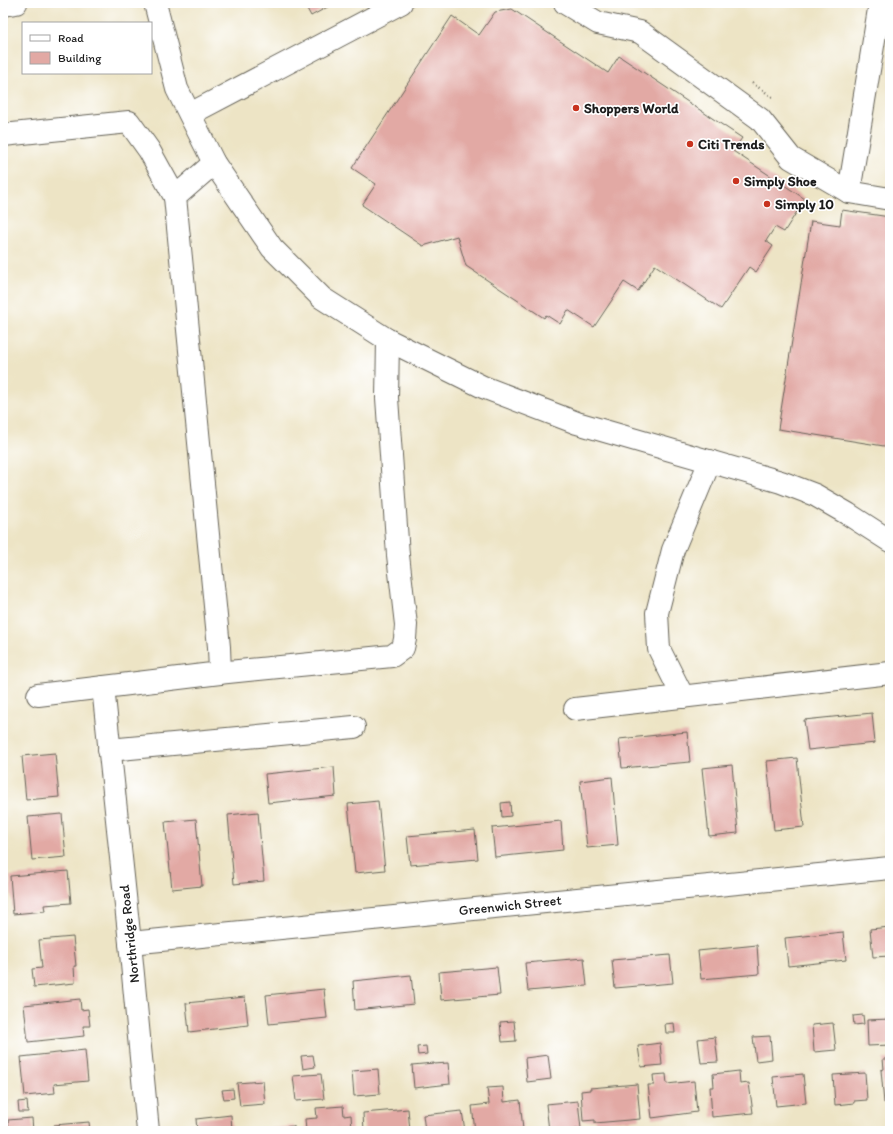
<svg xmlns="http://www.w3.org/2000/svg" width="893" height="1134" font-family="Itim,sans-serif">
	<style>
		.building { fill: #e2a9a4 }
		.lines { fill: none; stroke-linecap: round; stroke-linejoin: round }
		.minor-casing { stroke: #656257; stroke-width: 24 }
		.path { stroke: #656257; stroke-width: 2.5; stroke-dasharray: 1 3; stroke-linecap: butt }
		.minor { stroke: #fff; stroke-width: 22 }
		.poi-dot { fill: #c8321e; stroke: #fff; stroke-width: 1.5 }
		.labels { text-anchor: middle; stroke-width: 3.5; stroke-linejoin: round; paint-order: stroke }
		.poi-label { font-size: 14px; font-weight: bold; fill: #1c1c1c; stroke: #fff; text-anchor: start }
		.street-label { font-size: 14px; fill: #1c1c1c; stroke: #fff }
	</style>
	<rect width="100%" height="100%" fill="#fff"/>
	<filter id="ink" filterUnits="userSpaceOnUse"><feTurbulence type="fractalNoise" baseFrequency=".025" numOctaves="2"/><feDisplacementMap in="SourceGraphic" scale="8" xChannelSelector="R" yChannelSelector="G"/><feConvolveMatrix kernelMatrix="1 2 1 2 8 2 1 2 1" color-interpolation-filters="sRGB"/></filter>
	<filter id="wash" filterUnits="userSpaceOnUse"><feTurbulence type="fractalNoise" baseFrequency=".012" numOctaves="4" result="noise"/><feDisplacementMap in="SourceGraphic" scale="16" xChannelSelector="R" yChannelSelector="G"/><feGaussianBlur stdDeviation="0.9" result="paint"/><feColorMatrix in="noise" values="0 0 0 0 0 0 0 0 0 0 0 0 0 0 0 0 0 1.4 0 .05"/><feComposite in="paint" operator="in"/></filter>
	<g filter="url(#wash)">
		<rect width="100%" height="100%" fill="#ede4c5"/>
		<g id="blocks">
			<!-- building -->
			<g class="building">
				<path d="M304,3H335L311,16Z"/>
				<path d="M512,9L608,73L619,56L742,138L733,151L805,199L784,232L775,227L766,241L773,246L756,272L749,267L721,309L655,265L638,291L624,282L594,327L568,310L560,324L546,315L544,318L466,266L457,236L423,246L362,205L376,184L352,168L452,16L479,35L495,12Z"/>
				<path d="M842,210L890,217V447L778,429L811,221L840,225Z"/>
				<path d="M872,713L875,743L808,750L804,720Z"/>
				<path d="M687,732L690,762L622,768L619,739Z"/>
				<path d="M55,753L59,797L26,800L22,756Z"/>
				<path d="M797,758L804,827L774,830L767,761Z"/>
				<path d="M732,765L738,833L709,836L702,768Z"/>
				<path d="M334,767L336,796L268,803L265,774Z"/>
				<path d="M612,777L618,845L587,848L580,781Z"/>
				<path d="M378,801L385,870L355,873L348,804Z"/>
				<path d="M510,802L511,816L502,817L501,803Z"/>
				<path d="M258,812L264,881L234,884L228,815Z"/>
				<path d="M62,814L66,857L32,860L28,817Z"/>
				<path d="M196,819L202,886L172,889L165,822Z"/>
				<path d="M561,821L563,850L495,857L492,828Z"/>
				<path d="M475,830L478,859L410,865L407,836Z"/>
				<path d="M68,871L71,903L44,905L45,911L13,914L10,876Z"/>
				<path d="M890,927V956L873,957L870,929Z"/>
				<path d="M843,932L846,960L788,966L785,938Z"/>
				<path d="M73,937L76,966H74L75,983L34,987L32,969L42,968L39,940Z"/>
				<path d="M757,945L759,974L701,979L698,951Z"/>
				<path d="M670,955L673,983L615,988L612,960Z"/>
				<path d="M584,958L587,986L528,991L525,963Z"/>
				<path d="M497,967L500,995L441,1000L439,972Z"/>
				<path d="M411,975L414,1004L355,1010L353,981Z"/>
				<path d="M324,989L327,1018L269,1024L266,995Z"/>
				<path d="M245,997L248,1025L189,1032L186,1003Z"/>
				<path d="M80,999L81,1010L88,1009L90,1026H83L84,1036L28,1042L24,1005Z"/>
				<path d="M863,1015L864,1024L854,1025L853,1016Z"/>
				<path d="M890,1019V1045L868,1046L867,1020Z"/>
				<path d="M514,1021L516,1041L502,1042L500,1022Z"/>
				<path d="M674,1023L675,1033H666L665,1024Z"/>
				<path d="M833,1023L836,1050L814,1052L812,1025Z"/>
				<path d="M770,1036L772,1059L756,1061L753,1037Z"/>
				<path d="M715,1037L718,1062L701,1063L698,1039Z"/>
				<path d="M660,1043L662,1065L641,1067L638,1046Z"/>
				<path d="M426,1046L427,1054L418,1055L417,1047Z"/>
				<path d="M85,1050L88,1081L54,1084L55,1093L25,1096L21,1057Z"/>
				<path d="M313,1055L315,1067L303,1069L301,1056Z"/>
				<path d="M548,1055L551,1079L527,1082L525,1058Z"/>
				<path d="M883,1059H890V1102L884,1103L881,1070L884,1069Z"/>
				<path d="M434,1063V1064L448,1063L450,1084L414,1088L412,1065Z"/>
				<path d="M378,1069L380,1094L354,1096L352,1071Z"/>
				<path d="M739,1071L740,1084L749,1083L753,1113L712,1117L710,1087H714L713,1074Z"/>
				<path d="M865,1073L867,1100L854,1101V1103L835,1105L833,1075Z"/>
				<path d="M321,1074L324,1099L296,1101L293,1076Z"/>
				<path d="M666,1074L667,1084L694,1081L697,1112L652,1118L648,1085H654L653,1075Z"/>
				<path d="M803,1074L806,1103L776,1106L773,1077Z"/>
				<path d="M263,1081L265,1104L240,1106L237,1083Z"/>
				<path d="M637,1084L640,1119L595,1123V1120L583,1121L581,1091L590,1090V1088Z"/>
				<path d="M503,1087L504,1102L520,1100L523,1130L475,1131L472,1106L489,1104L487,1088Z"/>
				<path d="M233,1089L234,1098L224,1099L222,1090Z"/>
				<path d="M27,1101L28,1112H19L18,1102Z"/>
				<path d="M578,1101L581,1129L549,1131L546,1104Z"/>
				<path d="M343,1106L344,1116L351,1115L352,1131H306L305,1119L317,1118L316,1108Z"/>
				<path d="M408,1109L410,1131H364L363,1113Z"/>
				<path d="M462,1111L465,1131H425L423,1115Z"/>
				<path d="M231,1115L232,1131H197L196,1119Z"/>
				<path d="M32,1118L33,1131H9L8,1120Z"/>
				<path d="M89,1122L90,1131H55L54,1125Z"/>
				<path d="M294,1126V1131H253V1130Z"/>
			</g>
		</g>
	</g>
	<g filter="url(#ink)">
		<use href="#blocks" fill-opacity="0" stroke="#656257" stroke-width="1"/>
		<g class="lines">
			<defs>
				<g id="minor">
					<path d="M155,3L177,89L214,163L272,248L322,298L388,340L483,387L577,423L781,482L815,495L848,514L890,541"/>
					<path d="M565,3L598,23L640,32L760,119L791,158L849,192L890,199"/>
					<path d="M3,5L16,3"/>
					<path d="M190,114L401,3"/>
					<path d="M3,135L129,122L149,150L175,197"/>
					<path d="M849,192L880,3"/>
					<path d="M218,673L392,656L403,648L405,639L406,625L398,555L387,398L388,340"/>
					<path d="M103,687L130,943L148,1131"/>
					<path d="M38,695L220,673L219,647L175,197L214,163"/>
					<path d="M683,697L659,649L657,613L673,550L710,461"/>
					<path d="M575,709L890,673"/>
					<path d="M109,750L354,727"/>
					<path d="M130,943L890,868"/>
				</g>
			</defs>
			<!-- minor casing -->
			<use href="#minor" class="minor-casing"/>
			<!-- path -->
			<path class="path" d="M752,83L774,98"/>
			<!-- minor -->
			<use href="#minor" class="minor"/>
		</g>
	</g>
	<!-- markers -->
	<g class="poi-dot">
		<circle cx="576" cy="108" r="4"/>
		<circle cx="690" cy="144" r="4"/>
		<circle cx="736" cy="181" r="4"/>
		<circle cx="767" cy="204" r="4"/>
	</g>
	<g class="labels">
		<!-- poi labels -->
		<g class="poi-label">
			<text x="584" y="113">Shoppers World</text>
			<text x="698" y="149">Citi Trends</text>
			<text x="744" y="186">Simply Shoe</text>
			<text x="775" y="209">Simply 10</text>
		</g>
		<!-- street labels -->
		<g class="street-label">
			<text transform="translate(510 905) rotate(-6)" y="5">Greenwich Street</text>
			<text transform="translate(129 934) rotate(-96)" y="5">Northridge Road</text>
		</g>
	</g>
	<!-- margin -->
	<rect width="893" height="1134" fill="none" stroke="#fff" stroke-width="16"/>
	<!-- legend -->
	<rect x="22" y="22" width="130" height="52" fill="#ffffff" stroke="#a4a4a4"/>
	<rect x="30" y="35" width="20" height="6" fill="#ffffff" stroke="#a4a4a4"/>
	<text x="58" y="42" font-size="12" fill="#1c1c1c">Road</text>
	<rect x="30" y="52" width="20" height="12" fill="#e2a9a4" stroke="#a4a4a4"/>
	<text x="58" y="62" font-size="12" fill="#1c1c1c">Building</text>
</svg>
